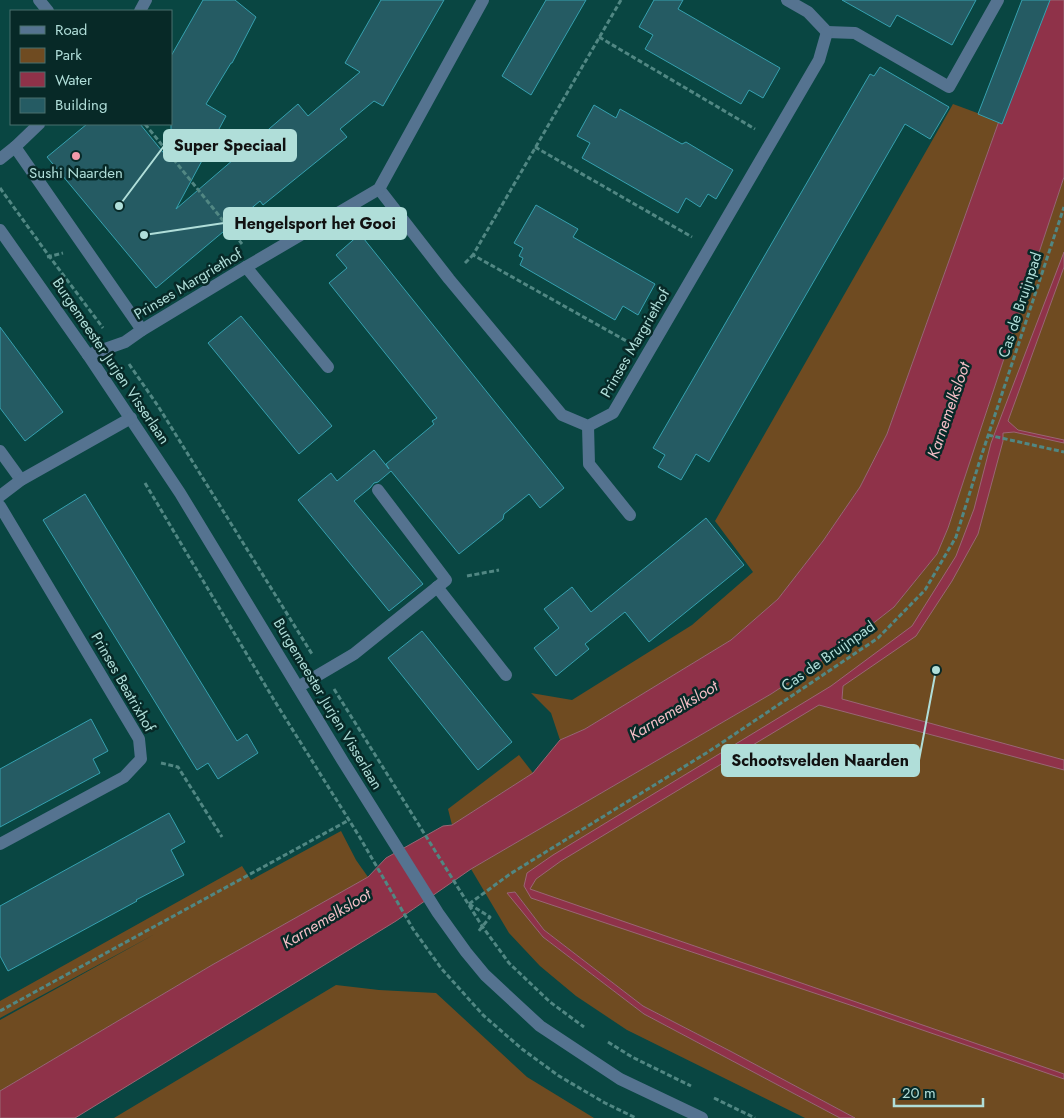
<svg xmlns="http://www.w3.org/2000/svg" width="1064" height="1118" font-family="Jost,sans-serif">
	<style>
		.green { fill: #6f4b21 }
		.water { fill: #8f3249; stroke: #996674 }
		.building { fill: #255b63; stroke: #36a1b0 }
		.lines { fill: none; stroke-linecap: round; stroke-linejoin: round }
		.path { stroke: #518783; stroke-width: 3; stroke-dasharray: 5 2.5; stroke-linecap: butt }
		.minor { stroke: #557390; stroke-width: 12 }
		.poi-dot { fill: #f39aaa; stroke: #072927; stroke-width: 2 }
		.labels { text-anchor: middle; stroke-width: 5; stroke-linejoin: round; paint-order: stroke }
		.poi-label { font-size: 15px; fill: #b0ded9; stroke: #072927 }
		.street-label { font-size: 15px; fill: #b0ded9; stroke: #072927 }
		.water-label { font-size: 16px; font-style: italic; fill: #f4bec6; stroke: #072927 }
		.leader { fill: none; stroke: #b0ded9; stroke-width: 2 }
		.callout-dot { fill: #b0ded9; stroke: #072927; stroke-width: 2 }
		.callout { fill: #b0ded9; stroke: #b0ded9; stroke-width: 2 }
		.callout-label { font-size: 16px; text-anchor: middle; font-weight: bold; fill: #111 }
	</style>
	<rect width="100%" height="100%" fill="#094642"/>
	<!-- green -->
	<g class="green">
		<path d="M953,104L999,121L887,434L860,487L823,541L778,599L731,640L585,729L560,740L551,713L531,693L572,700L692,625L753,572L715,521Z"/>
		<path d="M1064,177V1118H855L732,1052L643,1006L544,930L515,892L508,893L543,937L644,1014L840,1118H805L627,1030L576,996L540,966L509,933L471,869L771,694L844,646L894,607L937,554L948,528Z"/>
		<path d="M519,755L533,773L452,825L448,809Z"/>
		<path d="M341,831L356,860L368,877L212,965L0,1091V1020L155,934L0,1018V1001L242,866L251,880Z"/>
		<path d="M336,985L379,990L436,993L527,1077L594,1118H114Z"/>
	</g>
	<!-- water -->
	<g class="water">
		<path d="M1045,0H1064V177L948,528L937,554L894,607L844,646L771,694L471,869L396,921L75,1118H0V1091L212,965L368,877L386,858L443,826L452,825L533,773L560,740L585,729L731,640L778,599L823,541L860,487L887,434L999,121Z"/>
		<path d="M1064,252V267L1008,421L1018,430L1064,440V443L1014,432L1003,433V441L978,534L952,581L916,636L843,686L842,699L1064,760V770L819,705L561,861L536,879L530,889L1064,1074V1079L853,1006L531,898L524,886L527,873L553,855L831,686L912,626L956,556L974,509L991,443Z"/>
		<path d="M515,892L544,930L643,1006L732,1052L855,1118H840L644,1014L543,937L507,893Z"/>
	</g>
	<!-- building -->
	<g class="building">
		<path d="M203,0H235L256,17L232,63H231L206,104L226,116L176,209L298,104L308,116L360,72L345,63L381,0H444L383,106L374,101L340,129L347,137L263,205L260,201L156,288L47,157L87,124H140L171,162V56Z"/>
		<path d="M546,0H586L531,95L502,76Z"/>
		<path d="M654,0H683L678,9L780,68L763,98L749,90L741,104L645,49L653,35L639,27Z"/>
		<path d="M842,0H976L952,45L897,15L890,27Z"/>
		<path d="M1022,0H1050L1002,124L978,114Z"/>
		<path d="M880,67L949,107L930,139L905,124L709,462L696,454L681,480L658,467L665,455L653,448L870,74L874,76Z"/>
		<path d="M594,105L616,118L620,109L682,144L686,142L733,170L716,199L708,194L700,207L686,198L678,213L582,158L590,143L577,136Z"/>
		<path d="M536,205L578,229L573,237L655,284L638,315L623,306L615,320L520,265L523,258L519,256L523,248L514,243Z"/>
		<path d="M360,234L564,488L540,508L529,494L504,514L503,519L459,554L391,471L378,482L374,483L370,488L354,501L423,584L389,611L298,500L331,473L337,481L374,450L389,469L386,464L434,424L432,421L437,418L329,283L347,268L336,255Z"/>
		<path d="M241,316L332,426L299,454L208,343Z"/>
		<path d="M0,327L63,412L25,441L0,408Z"/>
		<path d="M85,494L237,741L247,734L258,753L218,779L208,763L197,770L43,520Z"/>
		<path d="M706,518L744,565L649,642L625,612L585,644L589,649L556,676L534,648L559,628L544,609L572,587L591,612Z"/>
		<path d="M422,631L512,742L478,770L388,658Z"/>
		<path d="M91,719L108,751L93,759L100,773L0,827V769Z"/>
		<path d="M169,813L185,842L171,850L184,875L136,900L137,901L8,971L0,956V906Z"/>
	</g>
	<g class="lines">
		<!-- path -->
		<g class="path">
			<path d="M621,0L473,255L630,343"/>
			<path d="M599,37L755,129"/>
			<path d="M145,124L242,244"/>
			<path d="M535,147L692,237"/>
			<path d="M0,188L49,256L103,328"/>
			<path d="M47,257L63,253"/>
			<path d="M465,263L473,255"/>
			<path d="M129,364L158,406L312,654"/>
			<path d="M988,435L1064,452"/>
			<path d="M145,483L274,700L359,836L413,929L441,968L483,1015L522,1049L559,1076L605,1103L636,1118"/>
			<path d="M467,576L499,570"/>
			<path d="M334,689L482,926L509,963L550,1002L584,1027"/>
			<path d="M161,763L178,767L222,837"/>
			<path d="M469,904L510,874L708,752L878,638L925,590L956,537L980,460L1064,207"/>
			<path d="M469,904L490,917L478,932"/>
			<path d="M0,1011L349,820"/>
			<path d="M608,1042L632,1057L691,1086"/>
			<path d="M714,1098L755,1118"/>
		</g>
		<!-- minor -->
		<g class="minor">
			<path d="M39,0L48,11"/>
			<path d="M787,0L808,12L827,32"/>
			<path d="M140,11L146,0"/>
			<path d="M827,32L855,33L949,87L998,0"/>
			<path d="M15,147L142,330"/>
			<path d="M0,159L15,147L39,124"/>
			<path d="M379,189L449,279L562,415L588,426L613,413L819,60L827,32"/>
			<path d="M0,230L88,355L180,493L344,763L438,913L466,952L485,975L540,1026L620,1079L702,1118"/>
			<path d="M246,267L328,367"/>
			<path d="M88,355L125,342L142,330L246,267L379,189L483,0"/>
			<path d="M588,426L589,464L630,515"/>
			<path d="M0,451L21,480"/>
			<path d="M0,496L21,480L131,418"/>
			<path d="M0,506L139,739L141,759L124,777L0,844"/>
			<path d="M437,587L506,675"/>
			<path d="M298,687L354,654L446,580L378,490"/>
		</g>
	</g>
	<!-- markers -->
	<circle class="poi-dot" cx="76" cy="156" r="5"/>
	<g class="labels">
		<!-- poi labels -->
		<g class="poi-label">
			<text x="76" y="178">Sushi Naarden</text>
		</g>
		<!-- street labels -->
		<g class="street-label">
			<text transform="translate(188 284) rotate(-31)" y="5">Prinses Margriethof</text>
			<text transform="translate(1020 305) rotate(-72)" y="5">Cas de Bruijnpad</text>
			<text transform="translate(635 343) rotate(-60)" y="5">Prinses Margriethof</text>
			<text transform="translate(111 361) rotate(56)" y="5">Burgemeester Jurjen Visserlaan</text>
			<text transform="translate(828 656) rotate(-35)" y="5">Cas de Bruijnpad</text>
			<text transform="translate(123 682) rotate(60)" y="5">Prinses Beatrixhof</text>
			<text transform="translate(328 704) rotate(59)" y="5">Burgemeester Jurjen Visserlaan</text>
		</g>
		<!-- water labels -->
		<g class="water-label">
			<text transform="translate(948 410) rotate(-71)" y="6">Karnemelksloot</text>
			<text transform="translate(673 710) rotate(-31)" y="6">Karnemelksloot</text>
			<text transform="translate(326 918) rotate(-31)" y="6">Karnemelksloot</text>
		</g>
	</g>
	<!-- callouts -->
	<path class="leader" d="M119 206L164 146M144 235L224 223M936 670L919 760"/>
	<g class="callout-dot">
		<circle cx="119" cy="206" r="5"/>
		<circle cx="144" cy="235" r="5"/>
		<circle cx="936" cy="670" r="5"/>
	</g>
	<g class="callout">
		<rect x="164" y="130" width="132" height="31" rx="5"/>
		<rect x="224" y="208" width="182" height="31" rx="5"/>
		<rect x="722" y="745" width="197" height="31" rx="5"/>
	</g>
	<g class="callout-label">
		<text x="230" y="151">Super Speciaal</text>
		<text x="315" y="229">Hengelsport het Gooi</text>
		<text x="820" y="766">Schootsvelden Naarden</text>
	</g>
	<!-- legend -->
	<rect x="10" y="10" width="162" height="115" fill="#072927" stroke="#4b716e"/>
	<rect x="20" y="26" width="25" height="8" fill="#557390" stroke="#4b716e"/>
	<text x="55" y="35" font-size="15" fill="#b0ded9">Road</text>
	<rect x="20" y="48" width="25" height="15" fill="#6f4b21" stroke="#4b716e"/>
	<text x="55" y="60" font-size="15" fill="#b0ded9">Park</text>
	<rect x="20" y="72" width="25" height="15" fill="#8f3249" stroke="#4b716e"/>
	<text x="55" y="85" font-size="15" fill="#b0ded9">Water</text>
	<rect x="20" y="98" width="25" height="15" fill="#255b63" stroke="#4b716e"/>
	<text x="55" y="110" font-size="15" fill="#b0ded9">Building</text>
	<!-- scale -->
	<path d="M894 1098v8h89v-8" fill="none" stroke="#b0ded9" stroke-width="2.5"/>
	<text x="902" y="1098" font-size="15" fill="#b0ded9" stroke="#072927" stroke-width="4" paint-order="stroke">20 m</text>
</svg>
